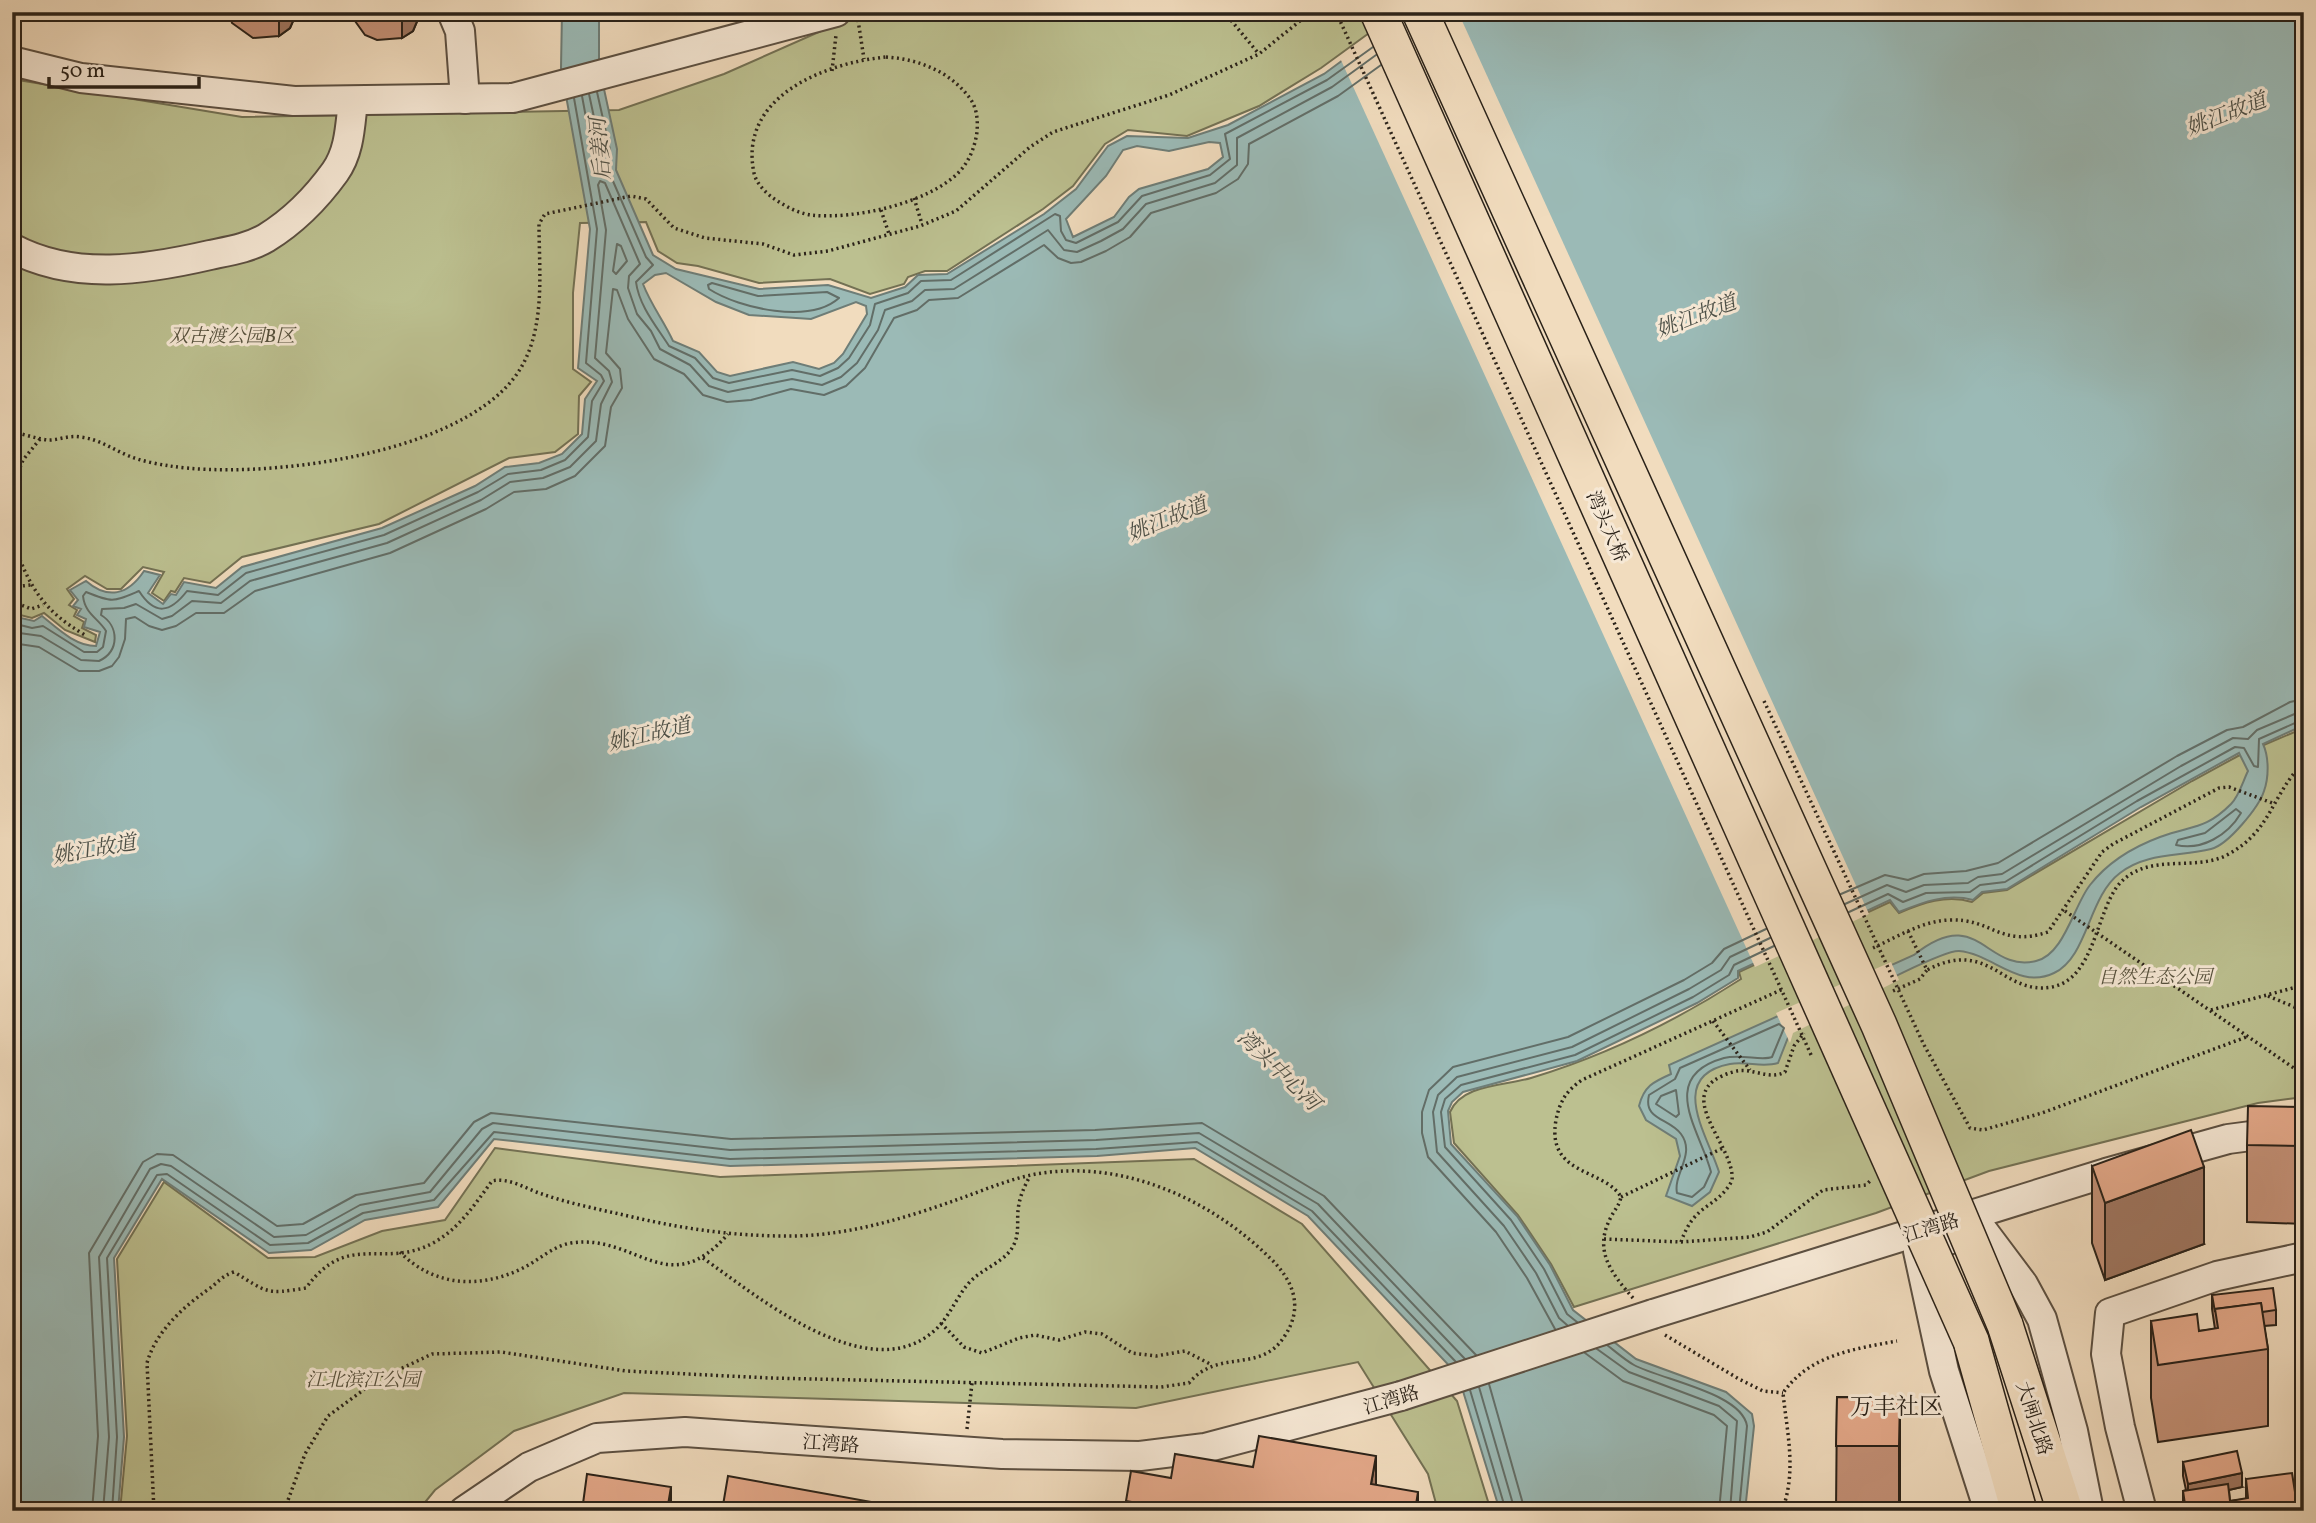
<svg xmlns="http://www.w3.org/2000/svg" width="2316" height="1523" font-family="Vollkorn,'Noto Serif SC',serif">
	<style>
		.green { fill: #bcc090; stroke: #737154; stroke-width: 2 }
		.water { fill: #9bbab6; stroke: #6e7d77; stroke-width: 2; fill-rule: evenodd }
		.pier { fill: #f1dcbe }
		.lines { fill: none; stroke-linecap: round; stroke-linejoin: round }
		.shore { stroke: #626e68; stroke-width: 2 }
		.minor-casing { stroke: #5c5042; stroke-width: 32 }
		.major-casing { stroke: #2a2219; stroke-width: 38 }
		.path { stroke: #2a2219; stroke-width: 3.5; stroke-dasharray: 2 3.5; stroke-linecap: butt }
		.minor { stroke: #f6e8d5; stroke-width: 28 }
		.major { stroke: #f1dcbe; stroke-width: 35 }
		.minor-bridge-casing { stroke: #5c5042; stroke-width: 32; stroke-linecap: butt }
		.major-bridge-casing { stroke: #2a2219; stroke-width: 38; stroke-linecap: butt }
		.path-bridge { stroke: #2a2219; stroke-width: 3.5; stroke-dasharray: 2 3.5; stroke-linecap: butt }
		.minor-bridge { stroke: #f6e8d5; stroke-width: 28 }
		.major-bridge { stroke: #f1dcbe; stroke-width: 35 }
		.wall { fill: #c39076; stroke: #2a2219; stroke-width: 2 }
		.shaded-wall { fill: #9f7660; stroke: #2a2219; stroke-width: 2 }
		.building { fill: #e3a889; stroke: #2a2219; stroke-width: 2 }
		.labels { text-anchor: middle; stroke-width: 6; stroke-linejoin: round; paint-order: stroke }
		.park-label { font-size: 19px; font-style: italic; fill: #56513d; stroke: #f6e8d5 }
		.street-label { font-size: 19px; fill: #2a2219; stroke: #f6e8d5 }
		.water-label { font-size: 21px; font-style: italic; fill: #4c5048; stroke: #f6e8d5 }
		.quarter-label { font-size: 23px; fill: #2a2219; stroke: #f6e8d5 }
	</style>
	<rect width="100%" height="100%" fill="#f1dcbe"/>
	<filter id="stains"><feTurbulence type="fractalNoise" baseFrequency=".00286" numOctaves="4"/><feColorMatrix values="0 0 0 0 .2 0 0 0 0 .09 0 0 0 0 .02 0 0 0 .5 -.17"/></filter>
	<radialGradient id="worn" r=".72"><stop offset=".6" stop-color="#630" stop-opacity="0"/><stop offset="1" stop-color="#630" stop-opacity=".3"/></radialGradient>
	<!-- green -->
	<g class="green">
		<path d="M864,12H1398L1321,68L1259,106L1187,136L1128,130L1105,144L1073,186L1043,209L947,271H925L908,277L904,284L870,294L830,279L759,283L698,266L677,263L658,251L646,222L580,223L573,293V369L591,382L579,396L578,434L555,452L509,458L379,524L242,557L210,583L184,578L175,592L171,591L164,601L152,593L164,572L143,567L121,589H107L85,576L67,589L74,599L69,605L77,610L74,616L84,622L82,628L96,635L95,642L65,630L44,613L32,618L12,613V79L242,117L619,110L724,74Z"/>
		<path d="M2304,728V1097L2258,1103L1989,1171L1876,1213L1574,1307L1551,1264L1518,1215L1454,1143L1450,1112C1462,1084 1504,1086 1531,1078C1604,1056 1676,1021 1741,979L1739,972L1890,902L1899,913C1922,903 1947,894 1972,902L1983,893L2007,890L2192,781L2238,756Z"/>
		<path d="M495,1148L720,1177L1194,1159L1302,1224L1457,1401L1491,1511H1438L1428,1474L1358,1362L1136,1408L624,1393L514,1431L435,1490L418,1511H120L127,1436L117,1259L164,1182L268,1258L315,1257L382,1231L445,1220Z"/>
	</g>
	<!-- water -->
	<path class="water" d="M562,12H599V66L617,149L616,170L653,255L676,269L759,289L828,285L871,298L905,287L918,275L947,274L1044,214L1076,189L1108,146L1127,136L1188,138L1228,125L1324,74L1408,12H2304V725L2263,744C2269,757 2269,777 2264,791C2259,807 2228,845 2211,849C2180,857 2147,852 2120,873C2088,897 2088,957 2054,973C2019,990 1993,954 1959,951C1938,950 1818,1017 1791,1030L1778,1063C1762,1068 1747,1061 1730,1064C1666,1076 1708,1136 1719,1172L1710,1192L1692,1206L1666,1196L1680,1156L1676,1139L1646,1120L1639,1106C1644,1086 1653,1082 1671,1074L1669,1065L1914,955C1979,903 1985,973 2036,961C2064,955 2074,905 2090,885C2108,862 2133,847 2160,837C2191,825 2204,831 2231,804C2239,796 2243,781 2248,771L2239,753L2141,807L2007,889L1982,892L1973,900C1947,893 1923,902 1899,912L1890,900L1738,971V978L1697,1003L1577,1061L1463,1092L1452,1102L1448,1111L1451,1144L1517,1216L1550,1265L1573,1310L1636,1359L1726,1392L1752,1414L1754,1426L1745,1511H1500L1458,1375L1308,1216L1195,1148L1097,1156L730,1166L494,1139L438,1207L365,1220L311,1250L269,1253L162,1179L114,1258L124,1437L118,1511H12V616L34,621L42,616C57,628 75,646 96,646L100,632L84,627L86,619L77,615L81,609L73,606L78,600L70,590L86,581C108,600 128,595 144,571L160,575L148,593L163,604L171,594L176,595L184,582L216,588L242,567L382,528L475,486L505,467L539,463L562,454L582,434L585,399L597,381L578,368L590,229L561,68ZM1209,142L1220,143L1223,157L1208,169L1139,189L1129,197L1114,217L1073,237L1066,219L1106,176L1123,150L1137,146L1169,151ZM666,273L716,302L749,315L811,319L856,302L866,306L867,314L843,354L834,363L819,369L793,362L730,376L717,372L699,352L673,341C664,321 651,305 643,284L655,275Z"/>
	<!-- pier -->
	<g class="pier">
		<path d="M1402,12H1458L1869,914L1755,967L1340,58Z"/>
		<path d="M1891,962L1899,980L1793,1033L1790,1043L1776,1013Z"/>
	</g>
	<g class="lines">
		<!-- shore -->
		<g class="shore">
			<path d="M597,92L610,150L609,172L646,257L653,265L636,282C639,306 657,327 669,346L695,358L713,378L729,383L792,370L820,376L838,368L849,358L870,325L875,304L908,293L921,281L951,280L1055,214L1060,216L1061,231L1066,240L1076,243L1118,222L1142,196L1210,175L1230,159L1225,134L1327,80L1373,47"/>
			<path d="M582,96L594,161L598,163L601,150L589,94"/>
			<path d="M617,244L621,246L627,261L616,274L613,271Z"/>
			<path d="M712,283L758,296L827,292L839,298C810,324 740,309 709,289L708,285Z"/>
			<path d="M12,623L32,628L43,626L84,652H97L103,647L106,631C98,618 85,614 83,596L86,592C113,603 113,602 139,591C155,616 170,613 187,591L218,595L246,573L384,535L478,492L508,474L541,470L565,460L588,437L592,401L604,381L601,375L586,363L597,229L574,98"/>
			<path d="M12,632L41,636L81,660L99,661C120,651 119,626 101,615L102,609L124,608L136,604L162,619L172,616L192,601L221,603L250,581L387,543L481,500L510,482L543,478L570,467L596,441L601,404L612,382L609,371L595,358L606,230L598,185L600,181L605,183L640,264L629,276L628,288L637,314L651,331L660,349L690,365L709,386L728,392L792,379L822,385L841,377L857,363L878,330L885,310L912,301L925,290L954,289L1048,230L1064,250L1077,252L1101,241L1123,229L1146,204L1215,183L1237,165V138L1332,87L1376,55"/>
			<path d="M12,643L39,647L79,671H99L112,666L119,657L125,639L126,619L135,617L149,626L162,630L176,626L196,613H224L255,591L390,553L486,509L514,492L546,489L575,476L605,446L611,407L622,388L620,369L606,353L613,289L617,290L628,319L654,359L684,374L703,395L727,402L751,400L791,389L824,395L846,386L865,368L894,318L917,310L929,300L958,298L1044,245L1058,258L1071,263L1081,262L1106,251L1130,237L1151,213L1216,193L1238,179L1248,164L1249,144L1338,96L1381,65"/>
			<path d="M2236,809L2241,813C2228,835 2202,851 2176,845L2178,840L2205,833Z"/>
			<path d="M1841,894L1885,875L1908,880L1924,874L1966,871L1998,863L2177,756L2227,730L2243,727L2290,702L2304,699"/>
			<path d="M1845,904L1887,885L1906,892L1924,885L1968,883L1978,877L2002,874L2181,766L2233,738L2248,739L2257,730L2304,710"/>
			<path d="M1849,912L1888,894L1903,902L1926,893L1970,892L1980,885L2005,882L2137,801L2235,747L2244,748L2254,766L2258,767L2259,739L2304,719"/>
			<path d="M1779,1024L1784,1028L1772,1057C1762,1061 1741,1054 1724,1058C1656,1077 1701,1132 1711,1172L1704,1187L1692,1197L1677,1193C1673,1174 1696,1154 1681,1134C1669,1118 1643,1120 1649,1095L1675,1079L1680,1068Z"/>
			<path d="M1676,1090L1679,1114L1676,1117L1656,1104L1661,1096Z"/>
			<path d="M1577,1322L1567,1314L1544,1269L1511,1220L1445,1147L1441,1112L1445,1099L1461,1085L1575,1055L1693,997L1729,975L1734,965L1774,946"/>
			<path d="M1567,1325L1559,1318L1536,1273L1504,1226L1437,1152L1433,1112L1438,1095L1457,1077L1572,1047L1689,989L1721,970L1730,957L1770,938"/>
			<path d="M1555,1329L1527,1278L1496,1232L1428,1157L1422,1133V1112L1429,1090L1453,1067L1568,1037L1684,980L1712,963L1724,949L1766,929"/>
			<path d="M1607,1345C1616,1352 1625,1360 1634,1365C1662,1380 1742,1393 1747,1426L1739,1511"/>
			<path d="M1597,1349L1629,1372L1719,1406L1737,1421L1730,1511"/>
			<path d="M1585,1353L1623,1381L1714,1415L1727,1426L1719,1511"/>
			<path d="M1489,1384L1525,1511"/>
			<path d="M1479,1387L1515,1511"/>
			<path d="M1470,1390L1506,1511"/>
			<path d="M92,1511L98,1436L89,1253L143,1162L157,1154L173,1155L277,1226L303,1224L356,1195L424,1183L474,1122L491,1113L731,1139L1095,1130L1202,1123L1324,1196L1476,1355"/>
			<path d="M103,1511L109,1437L99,1257L150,1169L161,1164L171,1166L274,1237L306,1235L360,1205L430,1192L482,1129L493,1123L730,1150L1096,1140L1199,1133L1318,1204L1465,1359"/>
			<path d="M112,1511L117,1437L107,1258L157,1175L167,1174L270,1245L308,1243L363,1213L434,1200L494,1132L730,1159L1096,1149L1197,1142L1312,1211L1456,1362"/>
		</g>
		<defs>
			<g id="minor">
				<path d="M452,12L460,31L465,99"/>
				<path d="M12,61L81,78L294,101L513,98L836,12"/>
				<path d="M12,248C74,281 145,270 210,255C229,251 249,248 266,238C292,222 317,197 335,172C350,151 350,125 353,101"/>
				<path d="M1653,1314L2106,1173L2228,1139L2304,1129"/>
				<path d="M464,1511L529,1467L597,1438L685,1432L1002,1454L1140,1456L1205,1448L1401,1396"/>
				<path d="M1989,1511L1944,1371L1918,1251L1981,1228L2023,1284L2042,1319L2073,1431L2089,1511"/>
				<path d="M2142,1511L2120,1427L2106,1354L2110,1313L2217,1276L2304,1257"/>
			</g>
			<g id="major">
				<path d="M2005,1325L2065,1511"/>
				<path d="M1971,1341L2019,1511"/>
			</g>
		</defs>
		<!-- minor casing -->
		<use href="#minor" class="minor-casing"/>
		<!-- major casing -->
		<use href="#major" class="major-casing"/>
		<!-- path -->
		<g class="path">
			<path d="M1224,12L1259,54"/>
			<path d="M858,20L864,59"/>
			<path d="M886,57C918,59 949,71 969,97C977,107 978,120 977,132C975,146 970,160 960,171C930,203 854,220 811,215C797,213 785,206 773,198C765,192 756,183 754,173C738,97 824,63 886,57Z"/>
			<path d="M832,71L836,35"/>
			<path d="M914,198L922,224"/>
			<path d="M881,210L889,234"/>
			<path d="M12,432C24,434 37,439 49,440C59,440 69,435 80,437C99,439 112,449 129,456C141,461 157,464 170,466C261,480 454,456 514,378C547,335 539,275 539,224L545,214L631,196L646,199L674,228L705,238L763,244L794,255L828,251L920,226L956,211L1030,147L1053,132L1169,95L1259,54L1311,12"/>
			<path d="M12,488L23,460L40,439"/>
			<path d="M12,539C29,586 42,610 85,635"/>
			<path d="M12,587L31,585"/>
			<path d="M12,601L31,609L43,605"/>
			<path d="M2065,911L2304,1075"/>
			<path d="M1908,931L1927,970C1990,937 2002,996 2052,987C2095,979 2096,910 2120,883C2149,852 2194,872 2227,855C2272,831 2271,795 2304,762"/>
			<path d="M1873,948C1897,937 1922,921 1949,920C1992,918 2000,948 2048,932L2102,852L2113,844L2219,788L2229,787L2275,804"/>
			<path d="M1893,991L1920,979L1927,970"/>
			<path d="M2268,996L2304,1011"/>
			<path d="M2211,1010L2304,985"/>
			<path d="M1713,1021L1750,1070"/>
			<path d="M1924,1045L1970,1128L1983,1130L2042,1113L2249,1036"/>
			<path d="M1621,1197L1725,1147"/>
			<path d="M1604,1239L1681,1242L1750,1237L1767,1232L1823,1190L1866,1185L1870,1181"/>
			<path d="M1681,1242C1695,1202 1715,1210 1732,1181C1736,1144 1666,1091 1733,1072C1751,1066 1768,1081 1785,1072L1794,1046L1804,1033"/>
			<path d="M400,1252C434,1287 481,1289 523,1268C539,1260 553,1246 571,1243C636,1233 668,1303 728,1234"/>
			<path d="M703,1258C757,1296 868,1389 934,1331C949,1318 956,1298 968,1284C981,1268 1008,1262 1015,1242C1019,1232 1017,1221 1018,1211C1019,1198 1024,1187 1030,1176"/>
			<path d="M1633,1298C1611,1273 1593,1250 1611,1217C1615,1209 1619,1206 1621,1197C1604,1168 1546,1176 1556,1120C1560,1101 1566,1091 1582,1080L1783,989"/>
			<path d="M941,1323L964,1347L982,1353L1019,1338L1035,1335L1059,1340L1085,1332L1102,1334L1132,1353L1156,1356L1185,1351L1212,1365"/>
			<path d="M1665,1335L1739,1379L1763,1391L1783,1393"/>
			<path d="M967,1429L972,1383"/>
			<path d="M154,1511L147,1363C155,1333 182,1308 206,1291C217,1284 221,1276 234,1272C267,1292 265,1295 306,1288C348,1230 383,1270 433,1243C459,1229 475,1204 492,1181C509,1177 526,1189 542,1194C568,1203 597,1209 624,1215C678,1228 731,1236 786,1236C842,1237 903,1219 956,1200C982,1191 1009,1179 1036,1174C1123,1159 1210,1199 1270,1258C1294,1281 1304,1308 1284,1337C1260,1374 1218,1348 1189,1383L1161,1387L770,1378L626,1371L501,1352L432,1354L377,1380L328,1416L305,1454L284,1511"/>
			<path d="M1782,1511C1797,1471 1787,1433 1783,1393C1809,1355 1854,1349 1897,1341"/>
		</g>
		<!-- minor -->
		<use href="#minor" class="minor"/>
		<!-- major -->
		<use href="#major" class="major"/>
		<defs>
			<path id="minor-bridge" d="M1401,1396L1653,1314"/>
			<g id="major-bridge">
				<path d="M1378,12L1971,1341"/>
				<path d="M1420,12L1879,1025L2005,1325"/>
			</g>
		</defs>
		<!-- minor-bridge casing -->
		<use href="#minor-bridge" class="minor-bridge-casing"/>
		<!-- major-bridge casing -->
		<use href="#major-bridge" class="major-bridge-casing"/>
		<!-- path-bridge -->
		<g class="path-bridge">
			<path d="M1336,12L1812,1057"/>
			<path d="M1764,701L1924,1045"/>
		</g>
		<!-- minor-bridge -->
		<use href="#minor-bridge" class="minor-bridge"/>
		<!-- major-bridge -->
		<use href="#major-bridge" class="major-bridge"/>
	</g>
	<!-- wall -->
	<g class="wall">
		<path d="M229,12H297L290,28L279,36L253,38L232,23Z"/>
		<path d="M350,12H421L413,31L402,38L377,40L365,35L350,14Z"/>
		<path d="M2304,1107V1224L2247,1222V1145Z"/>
		<path d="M2092,1166L2204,1244L2105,1280L2092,1243Z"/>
		<path d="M2212,1295L2276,1310V1325L2264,1326L2268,1349V1426L2158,1442L2151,1398V1321L2199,1331L2215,1329L2212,1309Z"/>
		<path d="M1837,1397L1900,1398V1511H1836Z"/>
		<path d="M2183,1462L2242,1487L2229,1490L2230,1501L2246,1499V1479L2298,1511H2183V1491L2186,1490L2183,1476Z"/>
		<path d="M1253,1467L1376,1485L1418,1511H1126V1501L1171,1478Z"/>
	</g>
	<!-- shaded-wall -->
	<g class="shaded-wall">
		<path d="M279,12H297L290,28L279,36Z"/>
		<path d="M402,12H421L413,31L402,38Z"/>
		<path d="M2204,1167V1244L2105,1280V1203Z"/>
		<path d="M1900,1398V1496L1899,1511V1446Z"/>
		<path d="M1376,1456V1497L1371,1484Z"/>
		<path d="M2242,1473V1487L2188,1499V1484Z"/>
		<path d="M671,1487V1511H667Z"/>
		<path d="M1418,1492V1511H1415Z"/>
	</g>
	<!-- building -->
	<g class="building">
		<path d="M2248,1106L2304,1107V1146L2247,1145Z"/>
		<path d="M2191,1130L2204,1167L2105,1203L2092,1166Z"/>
		<path d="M2273,1288L2276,1310L2262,1312L2261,1303L2215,1309V1312L2212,1295Z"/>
		<path d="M2261,1303L2268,1349L2158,1365L2151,1321L2197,1314L2199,1331L2218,1328L2215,1309Z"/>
		<path d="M1837,1397L1900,1398L1899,1446H1836Z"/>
		<path d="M1259,1436L1376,1456L1371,1484L1418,1492L1415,1511H1183L1126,1501L1131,1471L1171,1478L1175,1454L1253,1467Z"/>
		<path d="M2237,1451L2242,1473L2188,1484L2183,1462Z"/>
		<path d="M2292,1473L2298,1511H2186L2183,1491L2228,1484L2230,1501L2248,1498L2246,1479Z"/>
		<path d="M587,1474L671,1487L667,1511H582Z"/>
		<path d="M728,1476L921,1511H722Z"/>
	</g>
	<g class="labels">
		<!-- park labels -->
		<g class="park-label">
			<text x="232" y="342">双古渡公园B区</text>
			<text x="2155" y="983">自然生态公园</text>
			<text x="363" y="1386">江北滨江公园</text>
		</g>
		<!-- street labels -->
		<g class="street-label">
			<text transform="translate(1608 526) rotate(66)" y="7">湾头大桥</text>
			<text transform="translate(1931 1227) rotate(-17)" y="7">江湾路</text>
			<text transform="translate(1391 1399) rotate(-17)" y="7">江湾路</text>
			<text transform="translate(2035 1418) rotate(72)" y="7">大闸北路</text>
			<text transform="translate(831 1443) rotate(4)" y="7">江湾路</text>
		</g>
		<!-- water labels -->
		<g class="water-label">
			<text transform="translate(2226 114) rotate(-21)" y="7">姚江故道</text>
			<text transform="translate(600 149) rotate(-95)" y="7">后姜河</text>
			<text transform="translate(1696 316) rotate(-21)" y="7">姚江故道</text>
			<text transform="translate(1167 519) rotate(-22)" y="7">姚江故道</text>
			<text transform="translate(649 734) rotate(-13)" y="7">姚江故道</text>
			<text transform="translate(94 849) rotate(-10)" y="7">姚江故道</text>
			<text transform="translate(1279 1070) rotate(44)" y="7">湾头中心河</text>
		</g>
		<!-- quarter labels -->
		<g class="quarter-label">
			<text x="1896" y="1414">万丰社区</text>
		</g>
	</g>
	<!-- margin -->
	<rect width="2316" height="1523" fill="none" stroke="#f1dcbe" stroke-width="42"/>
	<rect x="14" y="14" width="2288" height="1495" fill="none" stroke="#2a2219" stroke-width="3.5"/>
	<rect x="21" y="21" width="2274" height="1481" fill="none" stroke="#2a2219" stroke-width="2"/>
	<!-- scale -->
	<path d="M49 77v10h150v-10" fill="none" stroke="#2a2219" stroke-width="3.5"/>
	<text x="60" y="77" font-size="21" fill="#2a2219" stroke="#f6e8d5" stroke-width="5" paint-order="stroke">50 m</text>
	<rect width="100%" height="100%" filter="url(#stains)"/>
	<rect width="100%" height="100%" fill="url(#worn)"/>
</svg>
